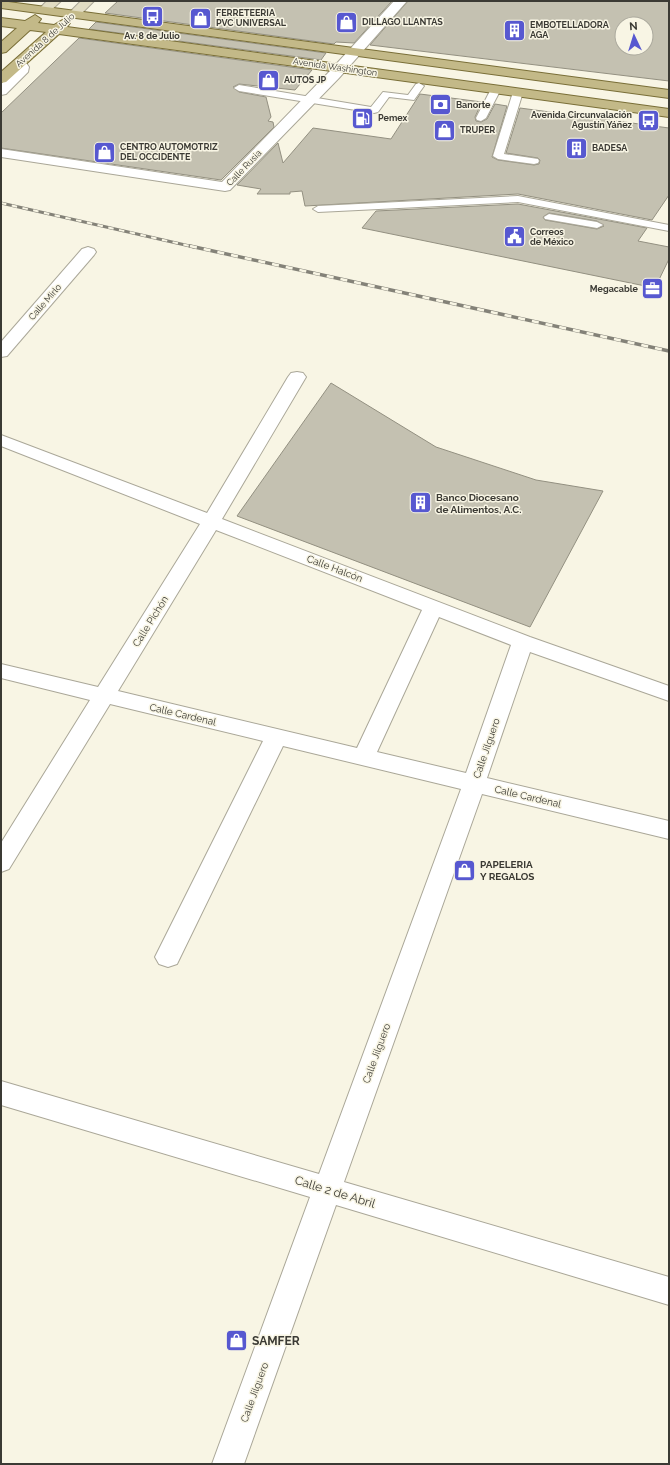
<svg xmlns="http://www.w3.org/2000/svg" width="670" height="1465" font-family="Raleway,sans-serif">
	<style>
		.building { fill: #c4c1b1; stroke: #939081; fill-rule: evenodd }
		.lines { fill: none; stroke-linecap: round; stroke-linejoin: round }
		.lane-casing { stroke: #aaa798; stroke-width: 2 }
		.street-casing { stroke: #aaa798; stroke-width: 2 }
		.secondary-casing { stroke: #aaa798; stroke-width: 2 }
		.primary-casing { stroke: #796e37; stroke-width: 2 }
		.lane { fill: #fff; fill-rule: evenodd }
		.street { fill: #fff; fill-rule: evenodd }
		.secondary { fill: #e1dcc3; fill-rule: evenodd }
		.primary { fill: #c3b988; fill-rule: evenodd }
		.rail-far1-casing { stroke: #848278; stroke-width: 3 }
		.rail-casing { stroke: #848278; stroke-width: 3.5 }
		.rail-far1 { stroke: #f8f5e4; stroke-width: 2; stroke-dasharray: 5.5; stroke-linecap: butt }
		.rail { stroke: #f8f5e4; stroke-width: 2.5; stroke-dasharray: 7; stroke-linecap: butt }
		.labels { text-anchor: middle; stroke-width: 3; stroke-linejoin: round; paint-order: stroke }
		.far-poi-label { font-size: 9px; font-weight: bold; fill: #3b3a34; stroke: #f8f5e4; text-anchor: start }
		.far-street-label { font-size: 9px; fill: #3b3a34; stroke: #f8f5e4 }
		.poi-label { font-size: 10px; font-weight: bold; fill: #3b3a34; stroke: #f8f5e4; text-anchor: start }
		.street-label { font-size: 10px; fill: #3b3a34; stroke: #f8f5e4 }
		.near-street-label { font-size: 12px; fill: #3b3a34; stroke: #f8f5e4 }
		.near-poi-label { font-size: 12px; font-weight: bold; fill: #3b3a34; stroke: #f8f5e4; text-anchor: start }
	</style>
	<rect width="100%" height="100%" fill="#f8f5e4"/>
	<!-- building -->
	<g class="building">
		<path d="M118,1H392L354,43L336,42L334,44L105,13Z"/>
		<path d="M408,1H669V81L370,45ZM622,24H646V48H622Z"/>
		<path d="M96,22L326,53L321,60L89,29Z"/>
		<path d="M79,38L312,70L295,90L239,84L233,87L239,92L266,97L271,117L268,121L273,122L274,127L221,180L1,148V113Z"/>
		<path d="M420,94L482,102L475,117L476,121L481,122L487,119L495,104L507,106L492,157L498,160L534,165L539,164L540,160L538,158L506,153L520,108L669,128V195L652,220L518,194L305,206L302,191L290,192V194H257L261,189L237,185L278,143L283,163L313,128L391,139Z"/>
		<path d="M518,204L647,228L638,241L669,247V259L655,288L362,228L376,211ZM549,213L597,221L604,226L597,229L545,220L543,217Z"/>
		<path d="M331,383L436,447L536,480L603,491L530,627L237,516Z"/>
	</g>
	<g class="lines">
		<defs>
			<g id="lane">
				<path d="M419,83L424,86L414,100L389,97L378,112L374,113L239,91L234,88L239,85L371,107L383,92L408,95L416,84Z"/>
				<path d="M496,86L501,89L486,118L481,121L477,120L476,118L491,89Z"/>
				<path d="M518,89L523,92L504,154L538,159L539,161L538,163L534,164L498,159L493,156L513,92Z"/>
				<path d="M518,196L669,225V231L518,202L318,212L313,209L318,206Z"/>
				<path d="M549,214L597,222L603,225L597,228L545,219L544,217Z"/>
			</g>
			<g id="street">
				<path d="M394,1H407L339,78L230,190L225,191L1,157V149L222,182L329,72Z"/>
				<path d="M19,59L24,60L29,67L28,72L6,94L1,95V84L15,71V67L12,63Z"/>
				<path d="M88,247L94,249L96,252L94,255L7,356L1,357V342L82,249Z"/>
				<path d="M297,372L303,373L306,377L222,519L530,637L669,686V701L530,652L487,778L669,821V839L482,794L344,1182L669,1277V1305L336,1205L244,1464H212L310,1197L1,1105V1081L319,1174L461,789L283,746L177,964L168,967L159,964L155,957L263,741L110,704L9,869L1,872V843L90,700L1,678V664L98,687L200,524L1,446V435L207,513L288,377L291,373ZM216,530L422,610L357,748L118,691ZM439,617L511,645L466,773L377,752Z"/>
			</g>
			<g id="secondary">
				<path d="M47,1H61L48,13H40L38,10Z"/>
				<path d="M81,1H94L78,17H70L68,14Z"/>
			</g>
			<g id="primary">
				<path d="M1,1L669,90V98L1,8Z"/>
				<path d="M35,15L41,19L38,23L54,25L64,19L70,23L67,27L669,109V117L59,34L6,82L1,83V72L46,32L30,30L6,52L1,53V42L17,28L1,26V18L25,21Z"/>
			</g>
		</defs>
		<!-- lane casing -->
		<use href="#lane" class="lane-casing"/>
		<!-- street casing -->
		<use href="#street" class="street-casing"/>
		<!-- secondary casing -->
		<use href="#secondary" class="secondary-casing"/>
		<!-- primary casing -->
		<use href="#primary" class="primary-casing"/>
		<!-- lane -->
		<use href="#lane" class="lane"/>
		<!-- street -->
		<use href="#street" class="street"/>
		<!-- secondary -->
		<use href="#secondary" class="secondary"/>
		<!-- primary -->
		<use href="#primary" class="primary"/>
		<defs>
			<path id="rail-far1" d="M1,203L194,247"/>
			<path id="rail" d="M190,246L669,351"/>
		</defs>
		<!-- rail-far1 casing -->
		<use href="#rail-far1" class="rail-far1-casing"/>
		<!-- rail casing -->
		<use href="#rail" class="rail-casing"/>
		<!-- rail-far1 -->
		<use href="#rail-far1" class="rail-far1"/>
		<!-- rail -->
		<use href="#rail" class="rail"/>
	</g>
	<!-- icons -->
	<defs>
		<symbol id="bus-square" viewBox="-11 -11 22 22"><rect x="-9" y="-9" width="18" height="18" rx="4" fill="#5758d0" stroke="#f8f5e4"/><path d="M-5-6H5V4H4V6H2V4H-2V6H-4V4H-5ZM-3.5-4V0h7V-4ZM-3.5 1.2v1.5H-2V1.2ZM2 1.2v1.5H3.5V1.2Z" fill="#fff"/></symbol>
		<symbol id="shop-square" viewBox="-11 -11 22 22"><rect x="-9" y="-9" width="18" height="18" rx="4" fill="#5758d0" stroke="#f8f5e4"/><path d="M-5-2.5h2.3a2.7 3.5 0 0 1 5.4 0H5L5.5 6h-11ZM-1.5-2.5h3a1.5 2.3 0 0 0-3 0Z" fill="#fff"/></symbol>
		<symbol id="building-square" viewBox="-11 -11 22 22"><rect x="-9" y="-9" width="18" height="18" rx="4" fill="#5758d0" stroke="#f8f5e4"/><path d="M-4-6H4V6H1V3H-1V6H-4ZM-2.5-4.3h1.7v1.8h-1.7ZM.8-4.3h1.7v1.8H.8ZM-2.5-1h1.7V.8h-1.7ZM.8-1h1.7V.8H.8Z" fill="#fff"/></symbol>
		<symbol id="bank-square" viewBox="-11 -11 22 22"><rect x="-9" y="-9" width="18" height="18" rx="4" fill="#5758d0" stroke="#f8f5e4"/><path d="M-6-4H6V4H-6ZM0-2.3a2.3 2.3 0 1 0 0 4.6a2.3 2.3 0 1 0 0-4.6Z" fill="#fff"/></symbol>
		<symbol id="fuel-square" viewBox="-11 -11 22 22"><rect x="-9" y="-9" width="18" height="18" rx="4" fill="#5758d0" stroke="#f8f5e4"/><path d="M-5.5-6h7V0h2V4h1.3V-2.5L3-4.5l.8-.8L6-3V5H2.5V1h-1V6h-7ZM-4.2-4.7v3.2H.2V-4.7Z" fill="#fff"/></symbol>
		<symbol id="civic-square" viewBox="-11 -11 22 22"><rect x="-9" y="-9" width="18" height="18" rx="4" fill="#5758d0" stroke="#f8f5e4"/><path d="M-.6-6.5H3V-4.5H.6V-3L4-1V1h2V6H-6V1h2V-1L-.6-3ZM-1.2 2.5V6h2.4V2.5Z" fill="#fff"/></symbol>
		<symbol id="office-square" viewBox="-11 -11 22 22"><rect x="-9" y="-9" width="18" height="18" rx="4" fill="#5758d0" stroke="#f8f5e4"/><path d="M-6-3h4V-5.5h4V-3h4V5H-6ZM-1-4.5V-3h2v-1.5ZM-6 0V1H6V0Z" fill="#fff"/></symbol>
	</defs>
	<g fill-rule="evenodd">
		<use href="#bus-square" x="140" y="4" width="25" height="25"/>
		<use href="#shop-square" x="188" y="6" width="25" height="25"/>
		<use href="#shop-square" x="334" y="10" width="25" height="25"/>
		<use href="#building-square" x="502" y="18" width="25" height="25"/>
		<use href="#shop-square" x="256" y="68" width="25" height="25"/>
		<use href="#bank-square" x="428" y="92" width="25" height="25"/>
		<use href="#fuel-square" x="350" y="106" width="25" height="25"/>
		<use href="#bus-square" x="636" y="108" width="25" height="25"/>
		<use href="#shop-square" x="432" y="118" width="25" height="25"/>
		<use href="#building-square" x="564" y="136" width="25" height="25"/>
		<use href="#shop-square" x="92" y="140" width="25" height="25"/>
		<use href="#civic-square" x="502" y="224" width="25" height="25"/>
		<use href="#office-square" x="640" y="276" width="25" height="25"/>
		<use href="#building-square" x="408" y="490" width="25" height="25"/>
		<use href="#shop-square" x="452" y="858" width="25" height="25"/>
		<use href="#shop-square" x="224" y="1328" width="25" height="25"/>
	</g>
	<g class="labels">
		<!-- far-poi labels -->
		<g class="far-poi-label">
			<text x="216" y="16">FERRETEERIA<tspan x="216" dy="10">PVC UNIVERSAL</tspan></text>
			<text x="362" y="25">DILLAGO LLANTAS</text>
			<text x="530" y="28">EMBOTELLADORA<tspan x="530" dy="10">AGA</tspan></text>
			<text x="152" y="39" text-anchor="middle">Av. 8 de Julio</text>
			<text x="284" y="83">AUTOS JP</text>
			<text x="456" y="108">Banorte</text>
			<text x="632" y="118" text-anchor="end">Avenida Circunvalación<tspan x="632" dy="10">Agustín Yáñez</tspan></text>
			<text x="378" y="121">Pemex</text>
			<text x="460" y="133">TRUPER</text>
			<text x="120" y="150">CENTRO AUTOMOTRIZ<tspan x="120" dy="10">DEL OCCIDENTE</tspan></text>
			<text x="592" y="151">BADESA</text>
			<text x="530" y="235">Correos<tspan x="530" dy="10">de México</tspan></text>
			<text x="638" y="292" text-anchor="end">Megacable</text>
		</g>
		<!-- far-street labels -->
		<g class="far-street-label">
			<text transform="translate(45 40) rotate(-42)" y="3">Avenida 8 de Julio</text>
			<text transform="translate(335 67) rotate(8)" y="3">Avenida Washington</text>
			<text transform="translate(244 168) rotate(-46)" y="3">Calle Rusia</text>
			<text transform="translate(45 302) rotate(-49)" y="3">Calle Mirlo</text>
		</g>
		<!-- poi labels -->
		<g class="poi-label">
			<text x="436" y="501">Banco Diocesano<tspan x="436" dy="12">de Alimentos, A.C.</tspan></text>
			<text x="480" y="868">PAPELERIA<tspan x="480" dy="12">Y REGALOS</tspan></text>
		</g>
		<!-- street labels -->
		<g class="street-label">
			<text transform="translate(335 568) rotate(21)" y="4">Calle Halcón</text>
			<text transform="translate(150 621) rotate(-58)" y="4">Calle Pichón</text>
			<text transform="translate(183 714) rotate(13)" y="4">Calle Cardenal</text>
			<text transform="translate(486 748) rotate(-71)" y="4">Calle Jilguero</text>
			<text transform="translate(528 796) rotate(13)" y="4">Calle Cardenal</text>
			<text transform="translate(376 1053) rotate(-70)" y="4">Calle Jilguero</text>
			<text transform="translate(254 1392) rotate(-70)" y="4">Calle Jilguero</text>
		</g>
		<!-- near-street labels -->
		<g class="near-street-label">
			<text transform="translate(335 1192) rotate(17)" y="4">Calle 2 de Abril</text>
		</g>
		<!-- near-poi labels -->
		<g class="near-poi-label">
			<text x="252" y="1345">SAMFER</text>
		</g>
	</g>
	<!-- border -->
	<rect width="670" height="1465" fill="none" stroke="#3b3a34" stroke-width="4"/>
	<!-- north arrow -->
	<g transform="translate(634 36) rotate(356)"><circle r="19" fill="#f8f5e4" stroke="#acaa9e"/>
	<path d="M0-3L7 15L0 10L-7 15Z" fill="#5758d0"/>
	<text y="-6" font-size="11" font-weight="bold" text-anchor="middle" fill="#3b3a34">N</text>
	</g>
</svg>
